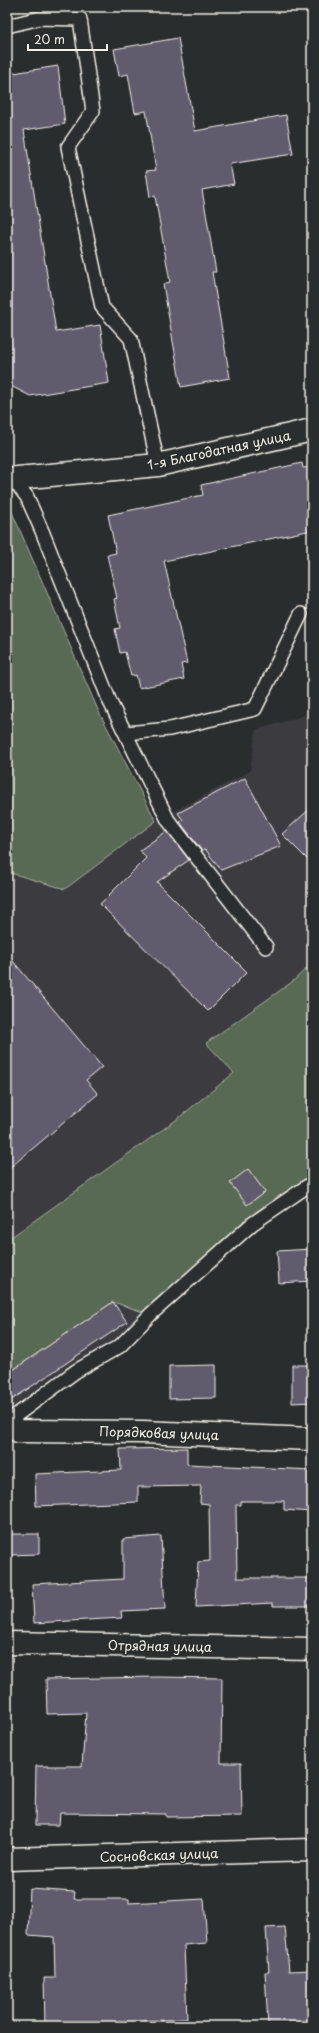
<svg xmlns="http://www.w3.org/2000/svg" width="319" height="2033" font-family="'Playpen Sans',sans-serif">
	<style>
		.built { fill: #3a3b41 }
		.green { fill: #596a53; stroke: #a6ae9e }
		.building { fill: #615c6e; stroke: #f4f1e8 }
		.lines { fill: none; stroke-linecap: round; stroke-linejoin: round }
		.lane-casing { stroke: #f4f1e8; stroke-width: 16 }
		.street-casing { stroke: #f4f1e8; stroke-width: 25 }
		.lane { stroke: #2a2d2e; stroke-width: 13 }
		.street { stroke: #2a2d2e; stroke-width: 22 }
		.labels { text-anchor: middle; stroke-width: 3; stroke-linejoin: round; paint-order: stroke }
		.street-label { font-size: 13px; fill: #f4f1e8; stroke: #2a2d2e }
	</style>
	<rect width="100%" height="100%" fill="#2a2d2e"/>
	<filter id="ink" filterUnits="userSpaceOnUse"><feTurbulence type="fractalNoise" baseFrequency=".025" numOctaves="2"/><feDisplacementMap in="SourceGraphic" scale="8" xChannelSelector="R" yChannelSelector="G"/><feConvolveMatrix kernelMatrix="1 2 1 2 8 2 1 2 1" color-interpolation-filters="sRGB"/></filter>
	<g filter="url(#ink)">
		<!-- built -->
		<g class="built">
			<path d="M312,713V963L292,982L206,1043L235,1073L176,1120L7,1240V872L65,889L156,821L250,771L256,730Z"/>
			<path d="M113,1302L146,1313L117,1340L51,1378L7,1411V1374Z"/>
		</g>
		<!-- green -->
		<g class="green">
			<path d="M68,7H108L90,10Z"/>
			<path d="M7,505L12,512L98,710L156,821L65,889L7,872Z"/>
			<path d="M312,963V1177L146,1313L113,1302L7,1374V1240L176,1120L234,1073L206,1043L292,982Z"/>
		</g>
		<!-- building -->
		<g class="building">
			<path d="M178,38L195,131L286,115L293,154L230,164L234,184L202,190L216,272H212L230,378L181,387L163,284L170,282L155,196L150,197L146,171L156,170L146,111L135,113L128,74L119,76L114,49Z"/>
			<path d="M58,66L65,124L24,130L56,332L100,325L109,383L30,396L7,384V74Z"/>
			<path d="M302,463L303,468L312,467V530L164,561L187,663L181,664L184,679L139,688L136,675L131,676L125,652L120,653L115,629L120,628L114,599L117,598L107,555L116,553L108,515L203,495L201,485Z"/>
			<path d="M245,778L281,846L221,870L205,849L202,851L180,822L183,820L178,813Z"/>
			<path d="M312,807V864L282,834Z"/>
			<path d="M167,831L189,860L157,882L247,972L208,1011L100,904L146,858L140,850Z"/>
			<path d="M7,954L102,1067L86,1080L98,1094L7,1170Z"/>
			<path d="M248,1169L265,1192L247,1205L230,1183Z"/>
			<path d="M312,1249V1281L279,1283L277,1251Z"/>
			<path d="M113,1302L127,1322L7,1403V1374Z"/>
			<path d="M216,1365V1398L169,1399V1366Z"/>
			<path d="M292,1365H312V1402L292,1403Z"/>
			<path d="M187,1448V1464L312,1470V1512L284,1510V1501H241V1505H236L237,1578H312V1606H273V1603L196,1607L198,1562L210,1561L209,1504L200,1503L201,1486L138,1487V1502L36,1506L35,1474L121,1470L120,1449Z"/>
			<path d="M9,1534H39V1554L9,1555Z"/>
			<path d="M161,1536L165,1609L121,1611L122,1618L34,1623L32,1584L123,1579V1539Z"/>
			<path d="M156,1677L222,1678L221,1763H241L242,1816L166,1817V1814L60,1813L59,1825H35L36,1766H82L86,1713L47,1714L46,1679Z"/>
			<path d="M30,1889L75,1892L74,1899H129V1903L204,1899L207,1943L184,1945L187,2019L144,2021V2026H121V2024L45,2025L44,1978H55L54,1937L28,1935Z"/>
			<path d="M285,1927L289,1971L312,1970V2023L268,2025L265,1972H269L266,1928Z"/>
		</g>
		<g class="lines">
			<defs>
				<g id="lane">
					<path d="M7,26L40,18L80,19L93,111L68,147L102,307L131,339L158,465"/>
					<path d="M10,475L27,497L42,531L110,702L168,820L266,947"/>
					<path d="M126,733L170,729L255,709L301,614"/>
					<path d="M7,1422L76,1371L120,1346L151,1314L252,1224L312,1183"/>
				</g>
				<g id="street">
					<path d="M7,479L158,465L312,430"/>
					<path d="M7,1425L18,1431L143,1432L312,1439"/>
					<path d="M7,1643L312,1649"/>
					<path d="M7,1859L312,1850"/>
				</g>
			</defs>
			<!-- lane casing -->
			<use href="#lane" class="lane-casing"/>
			<!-- street casing -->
			<use href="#street" class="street-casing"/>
			<!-- lane -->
			<use href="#lane" class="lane"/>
			<!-- street -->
			<use href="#street" class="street"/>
		</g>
	</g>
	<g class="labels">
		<!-- street labels -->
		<g class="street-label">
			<text transform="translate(219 450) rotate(-12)" y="5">1-я Благодатная улица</text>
			<text transform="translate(159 1433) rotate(2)" y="5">Порядковая улица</text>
			<text transform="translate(160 1646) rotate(1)" y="5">Отрядная улица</text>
			<text transform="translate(159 1855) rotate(-2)" y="5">Сосновская улица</text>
		</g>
	</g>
	<!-- margin -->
	<rect width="319" height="2033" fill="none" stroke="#2a2d2e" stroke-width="24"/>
	<rect x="12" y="12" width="295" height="2009" fill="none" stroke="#f4f1e8" stroke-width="1.5" filter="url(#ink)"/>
	<!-- scale -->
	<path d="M28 44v6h79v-6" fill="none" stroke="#f4f1e8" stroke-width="2"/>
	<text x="34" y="44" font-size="12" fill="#f4f1e8" stroke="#2a2d2e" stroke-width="3" paint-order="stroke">20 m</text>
</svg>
